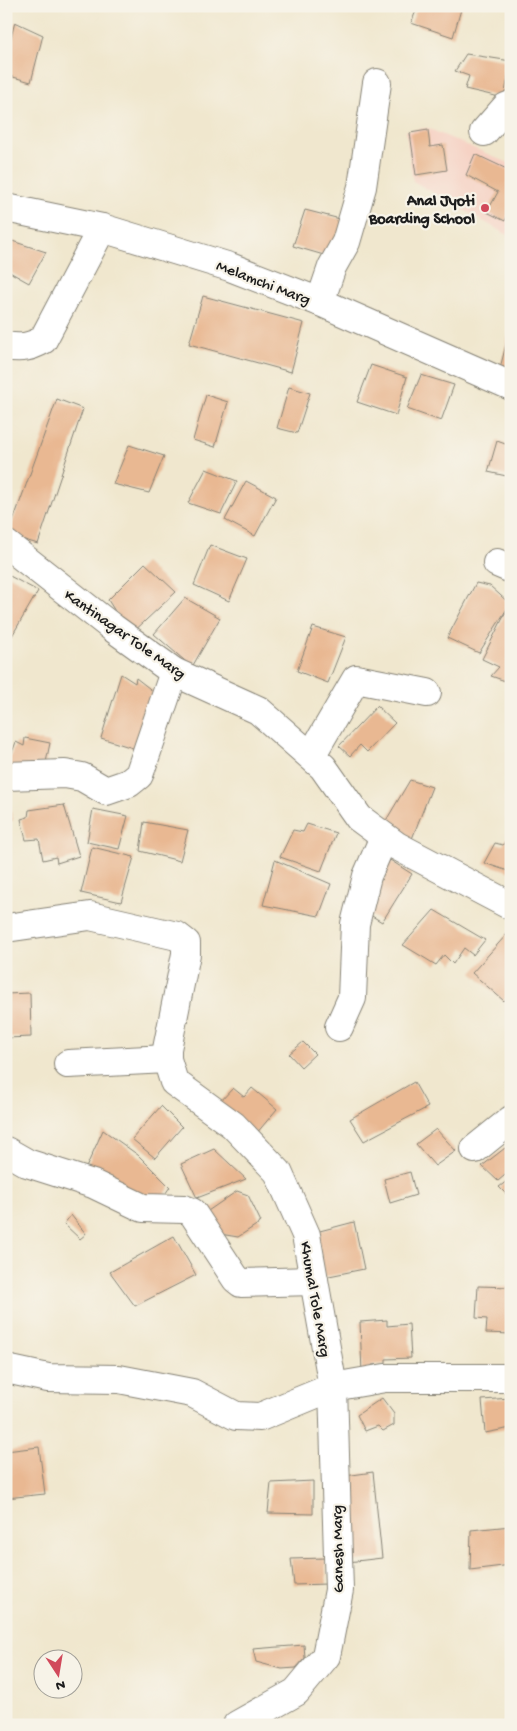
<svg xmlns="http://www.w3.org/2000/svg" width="517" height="1731" font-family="'Gochi Hand',sans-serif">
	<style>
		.built { fill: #f6d2c4 }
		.building { fill: #e9b892 }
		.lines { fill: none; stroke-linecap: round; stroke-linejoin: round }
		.minor-casing { stroke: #868275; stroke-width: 30 }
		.major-casing { stroke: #868275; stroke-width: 30 }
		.minor { stroke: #fff; stroke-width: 28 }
		.major { stroke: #fff; stroke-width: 28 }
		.poi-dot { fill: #d1495b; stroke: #f7f3e8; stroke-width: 2 }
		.labels { text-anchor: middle; stroke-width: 4.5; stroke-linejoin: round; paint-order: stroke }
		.poi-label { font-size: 16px; font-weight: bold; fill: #1c1c1c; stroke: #f7f3e8; text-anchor: end }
		.street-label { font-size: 16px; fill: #1c1c1c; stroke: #f7f3e8 }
	</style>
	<rect width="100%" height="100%" fill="#f7f3e8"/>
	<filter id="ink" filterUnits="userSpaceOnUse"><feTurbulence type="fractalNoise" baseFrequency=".02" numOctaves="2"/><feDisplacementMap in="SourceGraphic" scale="10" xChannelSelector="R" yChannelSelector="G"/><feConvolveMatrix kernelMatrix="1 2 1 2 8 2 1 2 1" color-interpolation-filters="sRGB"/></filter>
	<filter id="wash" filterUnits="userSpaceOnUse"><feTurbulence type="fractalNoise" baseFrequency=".0096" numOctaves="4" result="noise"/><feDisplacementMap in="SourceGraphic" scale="20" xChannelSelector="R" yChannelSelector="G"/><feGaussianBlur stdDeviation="1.12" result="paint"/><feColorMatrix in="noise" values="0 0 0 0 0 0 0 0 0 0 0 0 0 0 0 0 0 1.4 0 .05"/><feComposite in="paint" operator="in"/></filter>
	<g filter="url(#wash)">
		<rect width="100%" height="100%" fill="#f0e7ce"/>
		<!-- built -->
		<path class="built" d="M427,128L511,164V237L413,181L406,131Z"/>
		<g id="blocks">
			<!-- building -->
			<g class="building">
				<path d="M418,6H462L453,37L411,23Z"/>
				<path d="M15,22L43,35L31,82L6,75V56Z"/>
				<path d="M466,54L511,61L504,98L465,89L469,76L455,71Z"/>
				<path d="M428,130L430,147L443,145L447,170L416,175L410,133Z"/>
				<path d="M475,154L511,171V209L505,221L487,212L498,192L466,175Z"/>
				<path d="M305,210L344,220L334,258L293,246Z"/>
				<path d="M6,239L46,252L29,283L6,270Z"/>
				<path d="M203,296L304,323L291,372L189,344Z"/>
				<path d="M510,329H511V381L498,376Z"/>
				<path d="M371,365L407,377L396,415L357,402Z"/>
				<path d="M421,375L454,385L441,421L407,409Z"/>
				<path d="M289,387L310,393L297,433L277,428Z"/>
				<path d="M206,395L228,402L215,447L193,440Z"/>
				<path d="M57,399L83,409L38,544L8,535Z"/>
				<path d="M497,441L511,446V477L488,472Z"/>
				<path d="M129,445L164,456L149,493L113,484Z"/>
				<path d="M206,469L237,481L221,514L188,503Z"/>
				<path d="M246,481L276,497L255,536L225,520Z"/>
				<path d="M210,545L247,559L229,601L194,585Z"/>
				<path d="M145,563L176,592L130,635L108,600Z"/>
				<path d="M6,574L38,591L9,641L6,640Z"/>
				<path d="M476,583L490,586L510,604L479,653L447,638Z"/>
				<path d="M185,598L220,618L192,667L154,634Z"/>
				<path d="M506,612L511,615V683L491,676L499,667L482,659Z"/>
				<path d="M313,627L346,637L328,683L297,671Z"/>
				<path d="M121,674L135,683L136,678L154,692L136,749L101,738Z"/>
				<path d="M377,706L395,723L367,752L360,745L350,756L339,746Z"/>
				<path d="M25,738L50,743L44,772L6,768L16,742L24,746Z"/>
				<path d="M410,780L432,787L410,844L381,829Z"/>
				<path d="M6,791L13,820L6,823Z"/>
				<path d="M64,805L79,856L57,863L56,857L43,860L39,839L26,840L21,819L28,817L29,810Z"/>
				<path d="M93,809L128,816L119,849L87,842Z"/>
				<path d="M144,822L188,830L180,861L140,851Z"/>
				<path d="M307,824L336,833L321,871L280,857L293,830L303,832Z"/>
				<path d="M511,831V872L484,863L495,843L503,845Z"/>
				<path d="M92,847L134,857L121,902L81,893Z"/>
				<path d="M275,860L331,884L319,916L263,905Z"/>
				<path d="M390,860L412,874L382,922L360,909Z"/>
				<path d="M434,910L485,940L473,955L464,948L453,964L444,955L436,965L403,945Z"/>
				<path d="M507,934L511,937V994L504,1001L472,973Z"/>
				<path d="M30,993L31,1037L6,1038V994Z"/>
				<path d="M303,1042L315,1054L301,1067L289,1054Z"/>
				<path d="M414,1082L428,1107L364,1141L350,1119Z"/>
				<path d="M233,1088L244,1097L252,1088L277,1109L256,1134L219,1103Z"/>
				<path d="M161,1106L182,1127L155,1158L132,1139Z"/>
				<path d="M436,1129L456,1151L435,1166L416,1144Z"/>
				<path d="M103,1130L138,1155L170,1187L156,1207L85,1170Z"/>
				<path d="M505,1148L511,1156V1170L498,1181L482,1166Z"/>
				<path d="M214,1149L246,1179L197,1198L181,1164Z"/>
				<path d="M410,1172L416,1195L390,1203L384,1179Z"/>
				<path d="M511,1178V1199L499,1187Z"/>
				<path d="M237,1191L248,1195L261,1222L238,1237L220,1234L205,1213Z"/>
				<path d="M71,1215L86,1234L80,1239L64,1224Z"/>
				<path d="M354,1222L364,1269L324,1277L316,1232Z"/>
				<path d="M174,1236L196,1275L135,1306L110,1272Z"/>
				<path d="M478,1286L511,1287V1334L486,1333L487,1319L476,1318Z"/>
				<path d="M387,1320V1326L409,1324L411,1358L386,1359V1364L372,1365L371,1373L362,1374L360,1322Z"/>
				<path d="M382,1398L394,1414V1425L383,1431L378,1426L365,1431L357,1415Z"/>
				<path d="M511,1398V1428L485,1433L482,1400Z"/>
				<path d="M39,1447L45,1494L6,1498V1451Z"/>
				<path d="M373,1472L382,1558L348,1562L345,1476Z"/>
				<path d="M313,1481V1514L268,1513L271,1483Z"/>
				<path d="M511,1526V1565L470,1570L471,1530Z"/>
				<path d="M325,1558L327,1584L294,1585L291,1559Z"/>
				<path d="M304,1645L305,1658L296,1668L282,1669L256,1662L253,1649Z"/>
			</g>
		</g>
	</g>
	<g filter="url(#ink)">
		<use href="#blocks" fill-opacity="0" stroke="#868275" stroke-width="1"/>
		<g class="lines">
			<defs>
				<g id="minor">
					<path d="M484,132L506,107L511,105"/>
					<path d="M320,302L332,267L346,242L362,187L377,83"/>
					<path d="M6,346C21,349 30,347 43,340L102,228"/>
					<path d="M6,544L113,628L174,672L258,710L323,767L359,818L397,846L511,906"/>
					<path d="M497,563L511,569"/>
					<path d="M311,756L356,679L427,693"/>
					<path d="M6,776L65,774L82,777L106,791L129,783L139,775L174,672"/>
					<path d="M6,928L90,916L177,936L186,943V954L167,1049V1059L174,1082L233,1125L278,1172L306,1235L333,1387L339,1590L326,1656L296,1692L237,1725"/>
					<path d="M339,1027L352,998L355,924L367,876L384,837"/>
					<path d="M68,1064L167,1059"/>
					<path d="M475,1149L511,1120"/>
					<path d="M6,1151L27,1163L93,1184L143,1208L184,1209L192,1212L236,1279L241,1283L314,1281"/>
				</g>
				<g id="major">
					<path d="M6,208L102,228L230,267L320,302L511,386"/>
					<path d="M6,1369L48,1378L119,1379L192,1393L236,1416L260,1417L333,1387L385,1378H511"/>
				</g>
			</defs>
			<!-- minor casing -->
			<use href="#minor" class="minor-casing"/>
			<!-- major casing -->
			<use href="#major" class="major-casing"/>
			<!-- minor -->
			<use href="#minor" class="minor"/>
			<!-- major -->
			<use href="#major" class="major"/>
		</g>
	</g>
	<!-- markers -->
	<circle class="poi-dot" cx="485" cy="208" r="5"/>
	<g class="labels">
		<!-- poi labels -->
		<g class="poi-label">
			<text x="475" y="205">Anal Jyoti<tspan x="475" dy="18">Boarding School</tspan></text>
		</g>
		<!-- street labels -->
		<g class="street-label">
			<text transform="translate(264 281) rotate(21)" y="6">Melamchi Marg</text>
			<text transform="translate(126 633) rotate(35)" y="6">Kantinagar Tole Marg</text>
			<text transform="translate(317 1299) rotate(80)" y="6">Khumal Tole Marg</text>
			<text transform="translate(336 1549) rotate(-91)" y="6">Ganesh Marg</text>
		</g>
	</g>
	<!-- margin -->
	<rect width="517" height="1731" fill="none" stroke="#f7f3e8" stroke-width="25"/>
	<!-- north arrow -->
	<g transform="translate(58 1674) rotate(168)"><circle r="24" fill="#f7f3e8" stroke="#9f9d96"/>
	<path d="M0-4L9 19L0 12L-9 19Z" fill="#d1495b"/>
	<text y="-8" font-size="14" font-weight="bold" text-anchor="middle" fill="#1c1c1c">N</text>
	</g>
</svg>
